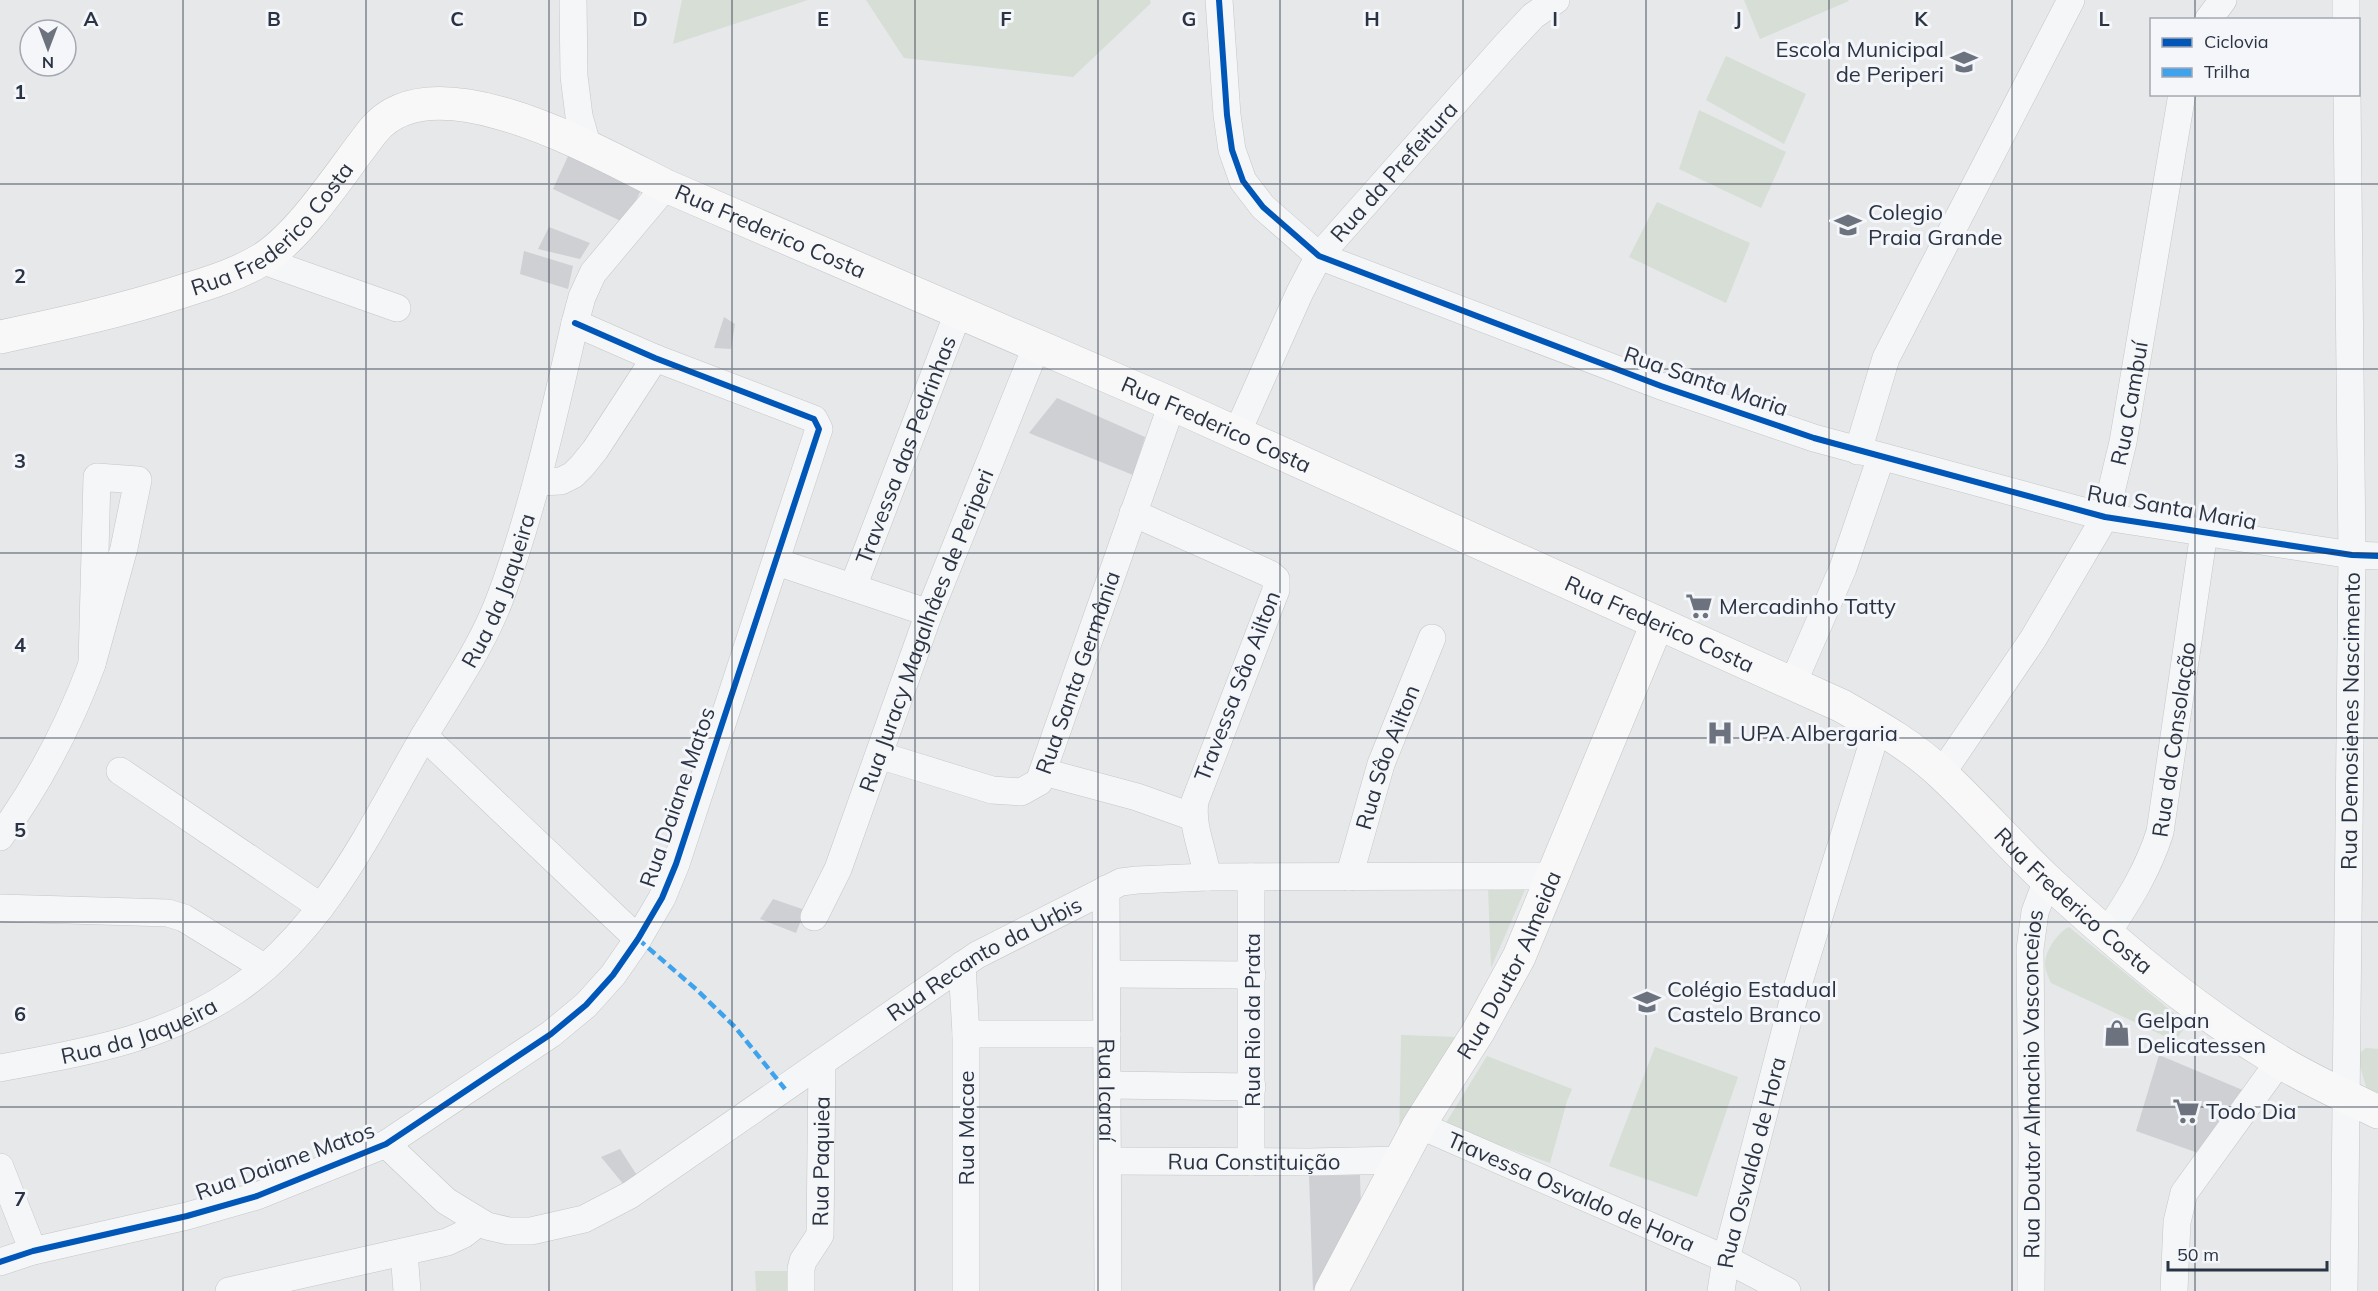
<svg xmlns="http://www.w3.org/2000/svg" width="2378" height="1291" font-family="Mulish,sans-serif">
	<style>
		.green { fill: #d6ded6 }
		.building { fill: #ced0d3 }
		.lines { fill: none; stroke-linecap: round; stroke-linejoin: round }
		.minor-casing { stroke: #c4c6c8; stroke-width: 28 }
		.major-casing { stroke: #c2c5c8; stroke-width: 34 }
		.minor { stroke: #f5f6f7; stroke-width: 27 }
		.major { stroke: #f8f8f8; stroke-width: 33 }
		.quiet { stroke: #3ea3ec; stroke-width: 4.5; stroke-dasharray: 9 4.5; stroke-linecap: butt }
		.cycleway-casing { stroke: #f4f6f9; stroke-width: 10 }
		.cycleway { stroke: #0057b8; stroke-width: 6 }
		.grid { fill: none; stroke: #2b3445; stroke-width: 1.5; stroke-opacity: 0.55 }
		.labels { text-anchor: middle; stroke-width: 6; stroke-linejoin: round; paint-order: stroke }
		.poi-label { font-size: 22px; fill: #2b3445; stroke: #f4f6f9; text-anchor: start }
		.street-label { font-size: 22px; fill: #2b3445; stroke: #f4f6f9 }
		.grid-label { font-size: 20px; text-anchor: middle; font-weight: bold; fill: #2b3445; stroke: #f4f6f9; stroke-width: 6; stroke-linejoin: round; paint-order: stroke }
	</style>
	<rect width="100%" height="100%" fill="#e6e8ea"/>
	<!-- green -->
	<g class="green">
		<path d="M682,0H808L673,44Z"/>
		<path d="M866,0H1150L1151,3L1073,77L904,58Z"/>
		<path d="M1744,0H1848L1849,1L1760,39Z"/>
		<path d="M1726,56L1806,94L1784,144L1706,100Z"/>
		<path d="M1699,110L1786,152L1761,208L1679,169Z"/>
		<path d="M1657,202L1750,243L1726,303L1629,257Z"/>
		<path d="M1488,887H1526L1491,968Z"/>
		<path d="M2069,927L2181,1019L2183,1030L2175,1041L2051,983C2049,978 2045,970 2045,964C2045,951 2058,932 2069,927Z"/>
		<path d="M1401,1035L1455,1037L1399,1146Z"/>
		<path d="M1655,1047L1738,1077L1697,1197L1609,1166Z"/>
		<path d="M2366,1048L2378,1049V1099L2368,1094L2357,1055Z"/>
		<path d="M1487,1056L1572,1089L1567,1101L1550,1163L1444,1126Z"/>
		<path d="M755,1271H793L795,1291H756Z"/>
	</g>
	<!-- building -->
	<g class="building">
		<path d="M569,154L641,190L625,223L553,189Z"/>
		<path d="M549,227L590,243L580,259L538,249Z"/>
		<path d="M524,251L573,266L568,289L520,274Z"/>
		<path d="M724,317L735,324L731,349L714,348Z"/>
		<path d="M1057,398L1145,437L1133,475L1029,433Z"/>
		<path d="M773,899L805,910L796,933L760,919Z"/>
		<path d="M2159,1055L2245,1091L2201,1154L2136,1131Z"/>
		<path d="M620,1149L638,1177L624,1185L601,1157Z"/>
		<path d="M1360,1175L1361,1212L1313,1291L1309,1176Z"/>
	</g>
	<g class="lines">
		<defs>
			<g id="minor">
				<path d="M573,0L574,76L579,116L588,148"/>
				<path d="M1219,0L1227,115L1232,150L1243,181L1263,207L1319,256L1661,386L1814,438L2105,517L2352,555L2378,556"/>
				<path d="M2346,0V20"/>
				<path d="M2208,20L2223,0"/>
				<path d="M261,260L397,308"/>
				<path id="s1" d="M1237,433L1300,292L1319,256L1505,46L1533,16L1556,0"/>
				<path d="M1858,451L1886,358L2071,0"/>
				<path d="M97,477L138,480L124,548L92,664Z"/>
				<path d="M538,482L561,481L573,475L582,466L595,450L655,358"/>
				<path d="M1133,513L1270,574L1276,579V590L1195,801C1191,827 1204,851 1207,877"/>
				<path d="M777,562L929,613"/>
				<path id="s2" d="M853,587L958,313"/>
				<path d="M1793,683L1843,568L1881,457"/>
				<path d="M424,736L638,939"/>
				<path id="s3" d="M879,755L992,790L1021,792L1039,782L1172,404"/>
				<path d="M120,771L321,907"/>
				<path d="M1044,772L1137,797L1193,817"/>
				<path id="s4" d="M1942,773L2033,639L2105,517L2123,442L2182,94"/>
				<path d="M0,837C39,783 69,726 92,664"/>
				<path id="s5" d="M1349,877L1381,764L1432,638"/>
				<path id="s6" d="M1106,889L1108,1291"/>
				<path d="M0,908L168,913L184,918L265,968"/>
				<path id="s7" d="M814,917L838,869L929,613L1037,345"/>
				<path id="s8" d="M2107,933C2129,900 2148,870 2160,832L2204,532"/>
				<path d="M962,965L966,1034V1291"/>
				<path d="M1107,974L1252,975"/>
				<path d="M966,1034H1107"/>
				<path id="s9" d="M0,1068C84,1052 163,1040 235,991C325,930 371,827 424,736C452,689 484,644 502,593C534,505 554,414 575,323L582,297L593,273L666,186"/>
				<path d="M1109,1085L1252,1087"/>
				<path id="s10" d="M1419,1125L1726,1259L1787,1291"/>
				<path id="s11" d="M386,1144L446,1201L487,1226L509,1231H531L584,1219L630,1195L977,955L1121,882L1137,880L1207,877L1552,876"/>
				<path id="s12" d="M1108,1161L1309,1162L1401,1160"/>
				<path d="M1251,1162V877"/>
				<path d="M0,1167L33,1251"/>
				<path d="M404,1252L407,1291"/>
				<path d="M0,1262L33,1251L187,1216L257,1196L386,1144L551,1034L586,1005L613,975L638,939L662,898L676,864L819,429L814,419L655,358L575,323"/>
				<path d="M229,1291L447,1242L464,1234L478,1223"/>
				<path id="s13" d="M801,1291V1269L803,1261L820,1235L822,1062"/>
				<path id="s14" d="M1721,1291L1726,1259L1793,1001L1878,726"/>
				<path id="s15" d="M2031,1291L2032,1135L2030,949L2035,912L2047,880"/>
				<path d="M2174,1291L2177,1222L2184,1193L2279,1062"/>
				<path id="s16" d="M2344,1291L2352,555L2347,94"/>
			</g>
			<g id="major">
				<path id="s17" d="M0,337C61,324 121,311 180,292C208,283 236,275 261,260C302,235 342,170 373,131C433,56 601,154 666,186L1172,404L1842,706C1877,726 1914,747 1943,775C1979,809 2012,847 2048,881C2120,947 2194,1010 2277,1060C2309,1080 2344,1095 2378,1112"/>
				<path id="s18" d="M1331,1291L1419,1125L1478,1032L1519,957L1657,624"/>
			</g>
		</defs>
		<!-- minor casing -->
		<use href="#minor" class="minor-casing"/>
		<!-- major casing -->
		<use href="#major" class="major-casing"/>
		<!-- minor -->
		<use href="#minor" class="minor"/>
		<!-- major -->
		<use href="#major" class="major"/>
		<!-- quiet -->
		<path class="quiet" d="M638,939L697,990L735,1027L785,1089"/>
		<defs>
			<g id="cycleway">
				<path d="M1219,0L1227,115L1232,150L1243,181L1263,207L1319,256L1661,386L1814,438L2105,517L2352,555L2378,556"/>
				<path d="M0,1262L33,1251L187,1216L257,1196L386,1144L551,1034L586,1005L613,975L638,939L662,898L676,864L819,429L814,419L655,358L575,323"/>
			</g>
		</defs>
		<!-- cycleway casing -->
		<use href="#cycleway" class="cycleway-casing"/>
		<!-- cycleway -->
		<use href="#cycleway" class="cycleway"/>
	</g>
	<!-- grid -->
	<path class="grid" d="M183,0V1291M366,0V1291M549,0V1291M732,0V1291M915,0V1291M1098,0V1291M1280,0V1291M1463,0V1291M1646,0V1291M1829,0V1291M2012,0V1291M2195,0V20M2195,94V1291M0,184H2378M0,369H2378M0,553H2378M0,738H2378M0,922H2378M0,1107H2378"/>
	<!-- icons -->
	<defs>
		<symbol id="school-bare" viewBox="-9 -9 18 18"><path d="M0-5L7-2L0 1L-7-2ZM-4 1L0 2.5L4 1V4Q0 6-4 4Z" fill="#6c737f" stroke="#f4f6f9" stroke-width="2.5" paint-order="stroke"/></symbol>
		<symbol id="supermarket-bare" viewBox="-9 -9 18 18"><path d="M-6-5.5h2.5l.6 2H6L4.5 2H-2.5L-4.4-4H-6ZM-1.5 3.2a1.3 1.3 0 1 0 .1 0ZM3 3.2a1.3 1.3 0 1 0 .1 0Z" fill="#6c737f" stroke="#f4f6f9" stroke-width="2.5" paint-order="stroke"/></symbol>
		<symbol id="hospital-bare" viewBox="-9 -9 18 18"><path d="M-5-5h3v3.5h4V-5h3V5h-3V1.5h-4V5h-3Z" fill="#6c737f" stroke="#f4f6f9" stroke-width="2.5" paint-order="stroke"/></symbol>
		<symbol id="shop-bare" viewBox="-9 -9 18 18"><path d="M-5-2.5h2.3a2.7 3.5 0 0 1 5.4 0H5L5.5 6h-11ZM-1.5-2.5h3a1.5 2.3 0 0 0-3 0Z" fill="#6c737f" stroke="#f4f6f9" stroke-width="2.5" paint-order="stroke"/></symbol>
	</defs>
	<g fill-rule="evenodd">
		<use href="#school-bare" x="1945" y="43" width="38" height="38"/>
		<use href="#school-bare" x="1829" y="206" width="38" height="38"/>
		<use href="#supermarket-bare" x="1680" y="587" width="38" height="38"/>
		<use href="#hospital-bare" x="1701" y="714" width="38" height="38"/>
		<use href="#school-bare" x="1628" y="983" width="38" height="38"/>
		<use href="#shop-bare" x="2098" y="1014" width="38" height="38"/>
		<use href="#supermarket-bare" x="2167" y="1092" width="38" height="38"/>
	</g>
	<g class="labels">
		<!-- poi labels -->
		<g class="poi-label">
			<text x="1944" y="57" text-anchor="end">Escola Municipal<tspan x="1944" dy="25">de Periperi</tspan></text>
			<text x="1868" y="220">Colegio<tspan x="1868" dy="25">Praia Grande</tspan></text>
			<text x="1719" y="614">Mercadinho Tatty</text>
			<text x="1740" y="741">UPA Albergaria</text>
			<text x="1667" y="997">Colégio Estadual<tspan x="1667" dy="25">Castelo Branco</tspan></text>
			<text x="2137" y="1028">Gelpan<tspan x="2137" dy="25">Delicatessen</tspan></text>
			<text x="2206" y="1119">Todo Dia</text>
		</g>
		<!-- street labels -->
		<g class="street-label">
			<text dy="8" stroke="none"><textPath href="#s1" startOffset="308">Rua da Prefeitura</textPath></text>
			<text dy="8" stroke="none"><textPath href="#s17" startOffset="300">Rua Frederico Costa</textPath></text>
			<text dy="8" stroke="none"><textPath href="#s17" startOffset="876">Rua Frederico Costa</textPath></text>
			<text transform="translate(1706 381) rotate(19)" y="8">Rua Santa Maria</text>
			<text dy="8" stroke="none"><textPath href="#s4" startOffset="420">Rua Cambuí</textPath></text>
			<text dy="8" stroke="none"><textPath href="#s17" startOffset="1362">Rua Frederico Costa</textPath></text>
			<text dy="8" stroke="none"><textPath href="#s2" startOffset="147">Travessa das Pedrinhas</textPath></text>
			<text transform="translate(2172 507) rotate(10)" y="8">Rua Santa Maria</text>
			<text dy="8" stroke="none"><textPath href="#s9" startOffset="734">Rua da Jaqueira</textPath></text>
			<text dy="8" stroke="none"><textPath href="#s17" startOffset="1848">Rua Frederico Costa</textPath></text>
			<text dy="8" stroke="none"><textPath href="#s7" startOffset="308">Rua Juracy Magalhâes de Periperi</textPath></text>
			<text dy="8" stroke="none"><textPath href="#s3" startOffset="284">Rua Santa Germânia</textPath></text>
			<text transform="translate(1237 686) rotate(-69)" y="8">Travessa Sâo Ailton</text>
			<text dy="8" stroke="none"><textPath href="#s16" startOffset="570">Rua Demosienes Nascimento</textPath></text>
			<text dy="8" stroke="none"><textPath href="#s8" startOffset="208">Rua da Consolação</textPath></text>
			<text dy="8" stroke="none"><textPath href="#s5" startOffset="126">Rua Sâo Ailton</textPath></text>
			<text transform="translate(677 797) rotate(-71)" y="8">Rua Daiane Matos</text>
			<text dy="8" stroke="none"><textPath href="#s17" startOffset="2352">Rua Frederico Costa</textPath></text>
			<text dy="8" stroke="none"><textPath href="#s11" startOffset="708">Rua Recanto da Urbis</textPath></text>
			<text dy="8" stroke="none"><textPath href="#s18" startOffset="372">Rua Doutor Almeida</textPath></text>
			<text transform="translate(1252 1020) rotate(-90)" y="8">Rua Rio da Prata</text>
			<text dy="8" stroke="none"><textPath href="#s9" startOffset="144">Rua da Jaqueira</textPath></text>
			<text dy="8" stroke="none"><textPath href="#s15" startOffset="207">Rua Doutor Almachio Vasconceios</textPath></text>
			<text dy="8" stroke="none"><textPath href="#s6" startOffset="201">Rua Icaraí</textPath></text>
			<text transform="translate(966 1128) rotate(-90)" y="8">Rua Macae</text>
			<text transform="translate(285 1161) rotate(-20)" y="8">Rua Daiane Matos</text>
			<text dy="8" stroke="none"><textPath href="#s13" startOffset="135">Rua Paquiea</textPath></text>
			<text dy="8" stroke="none"><textPath href="#s12" startOffset="146">Rua Constituição</textPath></text>
			<text dy="8" stroke="none"><textPath href="#s14" startOffset="132">Rua Osvaldo de Hora</textPath></text>
			<text dy="8" stroke="none"><textPath href="#s10" startOffset="166">Travessa Osvaldo de Hora</textPath></text>
		</g>
	</g>
	<g class="grid-label">
		<text x="91" y="26">A</text>
		<text x="274" y="26">B</text>
		<text x="457" y="26">C</text>
		<text x="640" y="26">D</text>
		<text x="823" y="26">E</text>
		<text x="1006" y="26">F</text>
		<text x="1189" y="26">G</text>
		<text x="1372" y="26">H</text>
		<text x="1555" y="26">I</text>
		<text x="1738" y="26">J</text>
		<text x="1921" y="26">K</text>
		<text x="2104" y="26">L</text>
		<text x="20" y="99">1</text>
		<text x="20" y="283">2</text>
		<text x="20" y="468">3</text>
		<text x="20" y="652">4</text>
		<text x="20" y="837">5</text>
		<text x="20" y="1021">6</text>
		<text x="20" y="1206">7</text>
	</g>
	<!-- legend -->
	<rect x="2150" y="18" width="210" height="78" fill="#f4f6f9" stroke="#a4a8b1" stroke-width="1.5"/>
	<rect x="2162" y="38" width="30" height="9" fill="#0057b8" stroke="#a4a8b1" stroke-width="1.5"/>
	<text x="2204" y="48" font-size="18" fill="#2b3445">Ciclovia</text>
	<rect x="2162" y="68" width="30" height="9" fill="#3ea3ec" stroke="#a4a8b1" stroke-width="1.5"/>
	<text x="2204" y="78" font-size="18" fill="#2b3445">Trilha</text>
	<!-- north arrow -->
	<g transform="translate(48 48) rotate(180)"><circle r="28" fill="#f4f6f9" stroke="#a4a8b1" stroke-width="1.5"/>
	<path d="M0-4.5L10 22L0 15L-10 22Z" fill="#6c737f"/>
	<text y="-9" font-size="16" font-weight="bold" text-anchor="middle" fill="#2b3445">N</text>
	</g>
	<!-- scale -->
	<path d="M2168 1261v9h159v-9" fill="none" stroke="#2b3445" stroke-width="3"/>
	<text x="2177" y="1261" font-size="18" fill="#2b3445" stroke="#f4f6f9" stroke-width="4.5" paint-order="stroke">50 m</text>
</svg>
